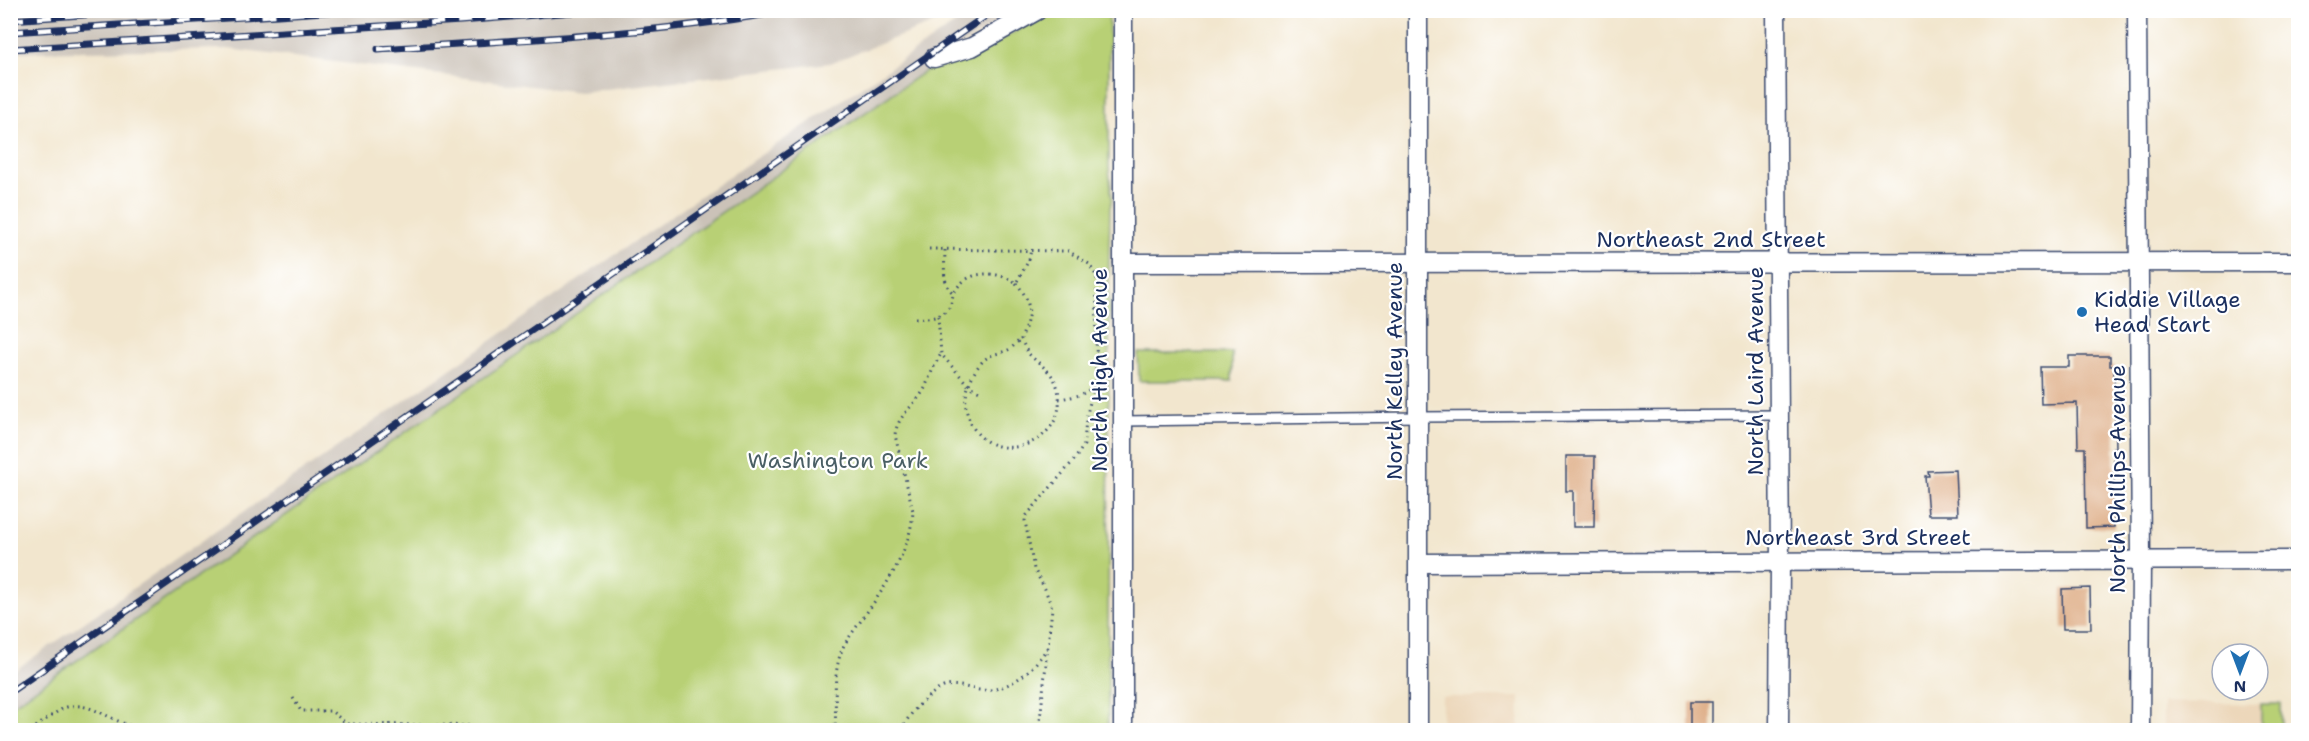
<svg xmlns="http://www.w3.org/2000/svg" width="2309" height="741" font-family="'Shantell Sans',sans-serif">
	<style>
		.built { fill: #ecd7ba }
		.industrial { fill: #cbc2b8 }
		.green { fill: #b8d074; stroke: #6a8069; stroke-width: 1.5 }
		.building { fill: #dead86 }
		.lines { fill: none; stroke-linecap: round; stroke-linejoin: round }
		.lane-casing { stroke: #3b4a6f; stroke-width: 12 }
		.street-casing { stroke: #3b4a6f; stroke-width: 21 }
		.path { stroke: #3b4a6f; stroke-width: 3; stroke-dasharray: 1.5 4.5; stroke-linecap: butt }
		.lane { stroke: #fff; stroke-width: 9 }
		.street { stroke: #fff; stroke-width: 18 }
		.rail-casing { stroke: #1b2f5e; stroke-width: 7 }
		.rail { stroke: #fff; stroke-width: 4.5; stroke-dasharray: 14; stroke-linecap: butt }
		.poi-dot { fill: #1f6fb2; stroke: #fff; stroke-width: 2 }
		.labels { text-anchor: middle; stroke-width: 4.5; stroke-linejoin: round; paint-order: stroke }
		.street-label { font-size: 22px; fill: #1b2f5e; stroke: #fff }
		.poi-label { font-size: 22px; fill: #1b2f5e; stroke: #fff; text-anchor: start }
		.park-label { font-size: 22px; fill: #4a5f65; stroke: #fff }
	</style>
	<rect width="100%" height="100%" fill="#fff"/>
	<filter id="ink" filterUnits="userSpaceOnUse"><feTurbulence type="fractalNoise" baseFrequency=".0167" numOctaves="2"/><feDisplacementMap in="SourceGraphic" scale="12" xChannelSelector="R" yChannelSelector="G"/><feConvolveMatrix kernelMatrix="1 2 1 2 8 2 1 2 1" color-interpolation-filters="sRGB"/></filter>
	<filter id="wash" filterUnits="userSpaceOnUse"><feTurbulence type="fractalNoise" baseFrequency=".008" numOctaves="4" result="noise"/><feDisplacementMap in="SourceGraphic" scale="24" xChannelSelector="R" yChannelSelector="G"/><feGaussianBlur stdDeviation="1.35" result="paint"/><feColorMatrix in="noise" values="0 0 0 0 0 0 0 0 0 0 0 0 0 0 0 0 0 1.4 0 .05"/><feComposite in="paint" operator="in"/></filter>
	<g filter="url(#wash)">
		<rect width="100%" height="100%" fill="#f2e6ce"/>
		<!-- built -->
		<g class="built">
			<path d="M1442,697H1520L1519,730H1442Z"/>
			<path d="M2163,702L2261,704V730H2163Z"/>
		</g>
		<!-- industrial -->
		<g class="industrial">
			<path d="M10,11L11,10L965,11L830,63L580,92L228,49L11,52Z"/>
			<path d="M974,11H1011L11,707V673L706,192Z"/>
		</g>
		<!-- green -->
		<g class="green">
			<path d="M1056,11H1106L1109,16V167L1112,199L1110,208L1109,257L1108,730H11L10,707L928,69C976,63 1012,28 1056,11Z"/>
			<path d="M1138,353H1232V381H1139Z"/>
			<rect x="2261" y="704" width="20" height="26"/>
		</g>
		<g id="blocks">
			<!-- building -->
			<g class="building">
				<path d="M2069,356H2110V366H2114L2116,448H2114V527L2086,528L2085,448H2078L2077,403L2041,404L2040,367H2069Z"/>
				<path d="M1566,456H1595L1594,527H1573V491H1566Z"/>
				<path d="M1956,470L1958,515H1928L1925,476H1929L1928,471Z"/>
				<path d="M2090,588L2091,629H2063L2062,589Z"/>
				<rect x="1690" y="702" width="22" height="28"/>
			</g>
		</g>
	</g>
	<g filter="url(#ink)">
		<use href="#blocks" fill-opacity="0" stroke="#3b4a6f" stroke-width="1.5"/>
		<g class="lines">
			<defs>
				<path id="lane" d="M1123,421L1419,417L1779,415"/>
				<g id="street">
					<path d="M1123,10V730"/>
					<path d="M1418,10V730"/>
					<path d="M1776,10L1780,561L1779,730"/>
					<path d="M2137,10L2141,560L2140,730"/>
					<path d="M934,58L972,47L1038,10"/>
					<path d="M1123,263L2298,262"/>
					<path d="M1419,563L2298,560"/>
				</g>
			</defs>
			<!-- lane casing -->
			<use href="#lane" class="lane-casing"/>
			<!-- street casing -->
			<use href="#street" class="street-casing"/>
			<!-- path -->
			<g class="path">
				<path d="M929,249L1068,251L1089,264L1097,277L1096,379L1086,418L1084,445L1075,459L1026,516L1025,521L1034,569L1045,589L1052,608L1039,730"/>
				<path d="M945,250C945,266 941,282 953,293"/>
				<path d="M1016,283C1034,304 1030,315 1021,339C1024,345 1026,351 1030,355C1041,366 1055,373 1058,390C1071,448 978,475 966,408C964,393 971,374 982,362C990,353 1001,354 1010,349C1014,346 1017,342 1021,339"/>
				<path d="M938,316L941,354L969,386L982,392"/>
				<path d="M915,318C927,318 938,319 947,310C952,306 951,299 954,293C966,269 997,270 1016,283L1029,260L1031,249"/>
				<path d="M1059,399C1071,397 1088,396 1094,383"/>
				<path d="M293,698L301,711H331L347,724L505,726"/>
				<path d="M31,730C41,724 51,715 62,709C85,697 110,721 132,726"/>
				<path d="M835,730C837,701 831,673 844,645C871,604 910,562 913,511L895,435C897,415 916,405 925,388C930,376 934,365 941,354"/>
				<path d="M902,730C906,716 932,689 947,686C958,684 968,688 979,690C1007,693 1034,670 1047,648"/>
			</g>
			<!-- lane -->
			<use href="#lane" class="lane"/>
			<!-- street -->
			<use href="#street" class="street"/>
			<defs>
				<g id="rail">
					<path d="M10,20L152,10"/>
					<path d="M10,32L355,10"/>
					<path d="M10,49L461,21L599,10"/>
					<path d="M378,49C516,40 654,35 790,10"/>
					<path d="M10,692L994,10"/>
				</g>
			</defs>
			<!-- rail casing -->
			<use href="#rail" class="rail-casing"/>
			<!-- rail -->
			<use href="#rail" class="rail"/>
		</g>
	</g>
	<!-- markers -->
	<circle class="poi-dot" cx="2082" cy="312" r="6"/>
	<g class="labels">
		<!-- street labels -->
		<g class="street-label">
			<text x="1711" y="247">Northeast 2nd Street</text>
			<text transform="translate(1099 370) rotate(-90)" y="8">North High Avenue</text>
			<text transform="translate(1394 371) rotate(-90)" y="8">North Kelley Avenue</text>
			<text transform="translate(1755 371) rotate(-90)" y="8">North Laird Avenue</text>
			<text transform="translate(2117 479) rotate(-90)" y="8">North Phillips Avenue</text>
			<text x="1858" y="545">Northeast 3rd Street</text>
		</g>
		<!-- poi labels -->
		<g class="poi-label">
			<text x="2094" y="307">Kiddie Village<tspan x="2094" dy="25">Head Start</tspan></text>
		</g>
		<!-- park labels -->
		<g class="park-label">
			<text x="838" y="468">Washington Park</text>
		</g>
	</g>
	<!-- margin -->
	<rect width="2309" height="741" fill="none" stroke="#fff" stroke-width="36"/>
	<!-- north arrow -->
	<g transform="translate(2240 672) rotate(180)"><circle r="28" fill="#ffffff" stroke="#a4acbf" stroke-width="1.5"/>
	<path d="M0-4.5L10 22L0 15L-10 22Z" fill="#1f6fb2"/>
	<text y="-9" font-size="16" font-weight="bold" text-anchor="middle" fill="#1b2f5e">N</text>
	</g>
</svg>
